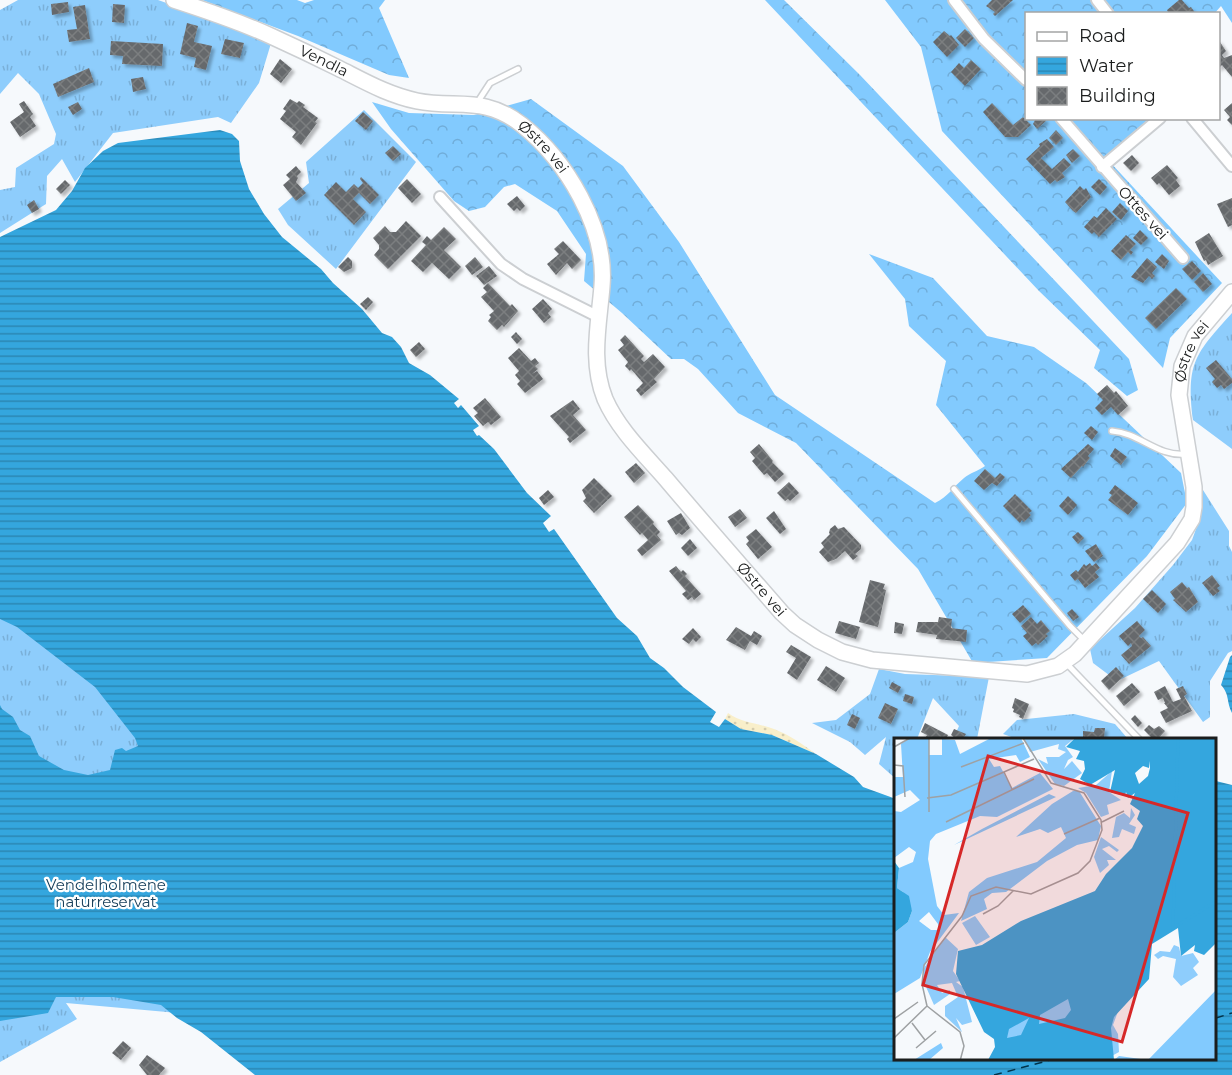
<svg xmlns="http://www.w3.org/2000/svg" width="1232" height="1075" font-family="Montserrat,sans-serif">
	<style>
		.grass { fill: url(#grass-tufts) }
		.forest { fill: url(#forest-crowns) }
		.sand { fill: url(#sand-dots) }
		.water { fill: url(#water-rules) }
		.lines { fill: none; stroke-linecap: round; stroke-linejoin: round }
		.ferry { stroke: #01334a; stroke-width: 1.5; stroke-dasharray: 8 6; stroke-linecap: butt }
		.building { fill: url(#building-cross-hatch); filter: url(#shadow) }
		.lane-casing { stroke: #cccfd2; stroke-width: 8 }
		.street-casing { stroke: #cccfd2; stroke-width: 14 }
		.secondary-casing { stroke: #cccfd2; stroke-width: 18 }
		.lane { stroke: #fff; stroke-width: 5 }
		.street { stroke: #fff; stroke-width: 10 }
		.secondary { stroke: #fff; stroke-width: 15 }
		.labels { text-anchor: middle; stroke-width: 4.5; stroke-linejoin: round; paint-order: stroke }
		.street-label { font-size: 15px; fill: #1b1d1d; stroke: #fff }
		.park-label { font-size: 15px; fill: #1a415c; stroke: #fff }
		.inset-river { fill: none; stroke: #34a6de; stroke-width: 3 }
		.inset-road { fill: none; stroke: #9ea1a3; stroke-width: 1.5 }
		.view { fill: #d62828; fill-opacity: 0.15; stroke: #d62828; stroke-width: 3 }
		.inset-edge { fill: none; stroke: #1b1d1d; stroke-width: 3 }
	</style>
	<defs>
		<pattern id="grass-tufts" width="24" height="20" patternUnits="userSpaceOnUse" patternTransform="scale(1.5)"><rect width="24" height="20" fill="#8ecdfc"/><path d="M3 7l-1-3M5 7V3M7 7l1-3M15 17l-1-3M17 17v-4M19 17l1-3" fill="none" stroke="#7ab0d8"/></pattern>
		<pattern id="forest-crowns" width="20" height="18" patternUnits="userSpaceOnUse" patternTransform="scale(1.5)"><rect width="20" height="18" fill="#82cafe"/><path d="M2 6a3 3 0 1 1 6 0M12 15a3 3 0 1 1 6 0" fill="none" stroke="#70add9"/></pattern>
		<pattern id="sand-dots" width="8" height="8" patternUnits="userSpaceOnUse" patternTransform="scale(1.5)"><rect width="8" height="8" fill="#f9efca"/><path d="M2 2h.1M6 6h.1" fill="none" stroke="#d5ccad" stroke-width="1.8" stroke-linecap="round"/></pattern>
		<pattern id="water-rules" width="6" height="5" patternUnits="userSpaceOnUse" patternTransform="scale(1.5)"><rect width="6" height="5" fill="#34a6de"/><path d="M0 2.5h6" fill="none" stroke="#2b87b3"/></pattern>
		<pattern id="building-cross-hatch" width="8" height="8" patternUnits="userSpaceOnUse" patternTransform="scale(1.5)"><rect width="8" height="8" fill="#66696c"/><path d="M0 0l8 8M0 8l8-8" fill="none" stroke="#7b7e80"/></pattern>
		<filter id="shadow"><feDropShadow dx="3" dy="3" stdDeviation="1.5" flood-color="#0004"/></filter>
	</defs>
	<rect width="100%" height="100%" fill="#f6f9fc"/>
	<!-- grass -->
	<g class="grass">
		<path d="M18,0H158L272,40L259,83L231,123L218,117L113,133L75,182L62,159L47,176L46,204L0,233V190L15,187L16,168L54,144L56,134L39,94L18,73L0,94V10Z"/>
		<path d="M364,110L416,162L336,269L288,225L278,209L309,183L306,162Z"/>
		<path d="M1232,313V449L1193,420C1186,363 1195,354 1232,313Z"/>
		<path d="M1203,490L1229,531V546L1232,552V651L1228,653L1210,681V717L1203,722L1159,661L1117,681L1093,663L1090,649L1135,608L1173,565L1192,540L1200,518Z"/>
		<path d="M0,566L191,793L178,1013L66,1003L77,1019L0,1062Z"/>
		<path d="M879,669L905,674L989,677L977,739H953L959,726L933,698L917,739H896V779L879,764L886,737L865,755L850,742L812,723L836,720L870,694Z"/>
		<path d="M1074,714L1115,724L1128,739H1017L1003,734L1017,720Z"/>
	</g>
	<!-- forest -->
	<g class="forest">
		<path d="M202,0H297L305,3L314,0H385L379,8L409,78L389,75L298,36Z"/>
		<path d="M765,0H784L860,75L1129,359L1138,390L1127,396L1094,368L1100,350L1039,291Z"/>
		<path d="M885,0H1232V23L1221,6L1214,14H1026V118L1153,119L1109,161L1222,283L1170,338L1163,368L942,131L921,47Z"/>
		<path d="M531,99L623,166L679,242L775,395L935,503C948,497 953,487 964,478C970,473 978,471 985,466L936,405L946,361L909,326L905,299L869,254L933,278L987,336L1034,347L1086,383L1181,473L1187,503L1147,556L1047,658L973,663L918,569L796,443L738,413L698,369L684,359H671L622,313L584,281L586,254L557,211L515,184L504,187L485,207L469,211L454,201L391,129L372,102L409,113L474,115Z"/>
	</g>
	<!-- sand -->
	<path class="sand" d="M728,713C742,723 758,723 774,729C790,735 802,744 816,754L772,735L741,729L725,719Z"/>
	<!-- water -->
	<g class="water">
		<path d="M220,130L232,134L239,141L240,161L249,189L264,214L282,237L321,269L333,283L362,309L382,333L392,337L401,347L409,363L430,375L459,399L454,403L458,408L461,405L479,426L473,430L477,436L479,435L494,449L527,493L551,516L543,523L549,532L554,529L617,618L637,636L650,658L664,668L683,687L716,712L710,722L719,727L725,719L741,729L772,735L816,754L854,777L863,787L896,799V1058H1216V781L1232,785V1075H255L201,1032L177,1018L161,1005L113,997H56L48,1013L0,1021V705L2,709L13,717L20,730L30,736L39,756L64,770L88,775L110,770L115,750L122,748L126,751L138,746L135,738L95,687L17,627L0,619V237L56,210L72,191L85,168L103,151L118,143Z"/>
		<path d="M1232,655V713C1226,701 1230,695 1221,685L1230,657Z"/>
	</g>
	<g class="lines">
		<!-- ferry -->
		<g class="ferry">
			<path d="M1216,1018L1232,1013"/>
			<path d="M994,1075L1058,1058"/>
		</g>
	</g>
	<!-- building -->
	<g class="building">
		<path d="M992,0H1013L995,16L993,14L995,12L986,6Z"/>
		<path d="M1179,0H1182L1189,8L1191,7L1196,14H1169L1167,10Z"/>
		<path d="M68,2L69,12L52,15L51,4Z"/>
		<path d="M113,4L125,5L124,23L112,22Z"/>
		<path d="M85,5L90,39L69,42L67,30L77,29L73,7Z"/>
		<path d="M187,23L198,26L194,42L212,46L206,70L194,67L196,58L180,54Z"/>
		<path d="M965,29L974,38L965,47L956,38Z"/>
		<path d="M944,31L950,36L951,35L959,45L947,57L933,42Z"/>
		<path d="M225,39L244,43L240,58L221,54Z"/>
		<path d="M1218,39L1226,51L1222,55L1224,58L1232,55V77L1222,65L1218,69Z"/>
		<path d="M111,41L163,44L162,66L122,64L123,56L110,55Z"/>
		<path d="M280,59L292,69L281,83L270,74Z"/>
		<path d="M971,60L981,69L965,86L951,72L959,63L964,68Z"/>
		<path d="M89,68L94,82L58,97L53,84Z"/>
		<path d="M143,77L146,89L133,92L131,79Z"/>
		<path d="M290,99L297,103L299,101L305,105L303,107L318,118L315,122L317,123L301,145L292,137L296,132L280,119L286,111L283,109Z"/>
		<path d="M24,101L33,114L30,117L36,126L20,137L10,122L24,112L19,104Z"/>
		<path d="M78,102L82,109L73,115L68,107Z"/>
		<path d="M992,103L1013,125L1023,117L1031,125L1018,137H1005L983,112Z"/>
		<path d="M1232,103V125L1227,120L1230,117L1224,110Z"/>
		<path d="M363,112L373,121L366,130L355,121Z"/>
		<path d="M1036,118H1044L1046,121L1037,129L1033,124Z"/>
		<path d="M1056,130L1063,138L1056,145L1049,138Z"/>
		<path d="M1047,139L1054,147L1041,158L1052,169L1064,158L1071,165L1062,173L1065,177L1057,182L1055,180L1050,184L1026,159L1040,146L1039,144Z"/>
		<path d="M393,146L401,154L393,161L385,153Z"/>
		<path d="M1073,149L1080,156L1072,163L1066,155Z"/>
		<path d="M1132,155L1139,163L1131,171L1123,163Z"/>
		<path d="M1167,165L1178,178L1176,180L1180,186L1169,195L1159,183L1157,185L1151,178Z"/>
		<path d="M296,166L301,172L297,176L298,178L296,182L306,193L296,201L283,185L290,179L286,175Z"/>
		<path d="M361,177L379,195L370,204L359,193L353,199L366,212L354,225L324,195L336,182L346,192L354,184L358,188L363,183L360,179Z"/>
		<path d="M407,179L421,194L412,203L398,188Z"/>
		<path d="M1099,179L1107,187L1100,195L1091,187Z"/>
		<path d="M65,180L70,185L61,194L56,189Z"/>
		<path d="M1080,186L1084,190L1086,188L1091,197L1076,213L1073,211L1065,202Z"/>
		<path d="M517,196L525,206L520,211L517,208L514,211L507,204Z"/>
		<path d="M1232,198V225L1228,227L1217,204Z"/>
		<path d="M34,200L39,209L32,213L27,205Z"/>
		<path d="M1120,203L1128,211L1121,220L1112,212Z"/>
		<path d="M1106,208L1117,219L1099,237L1094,232L1092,234L1084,227L1094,216L1097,218Z"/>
		<path d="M406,221L421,236L388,269L374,255L379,249V245L373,238L385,226L390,232H396Z"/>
		<path d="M444,227L456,239L444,250L461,267L449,279L432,263L423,272L411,261L426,245L422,242L427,236L431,240Z"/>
		<path d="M1140,230L1148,238L1141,245L1133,238Z"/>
		<path d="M1209,233L1223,256L1208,265L1206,260L1204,261L1195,242Z"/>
		<path d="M1126,235L1136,244L1130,250L1133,252L1131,255L1128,252L1121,260L1111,251Z"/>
		<path d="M563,241L581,260L572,269L567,263L556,275L547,264L559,254L554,249Z"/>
		<path d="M1162,254L1169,261L1164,269L1155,262Z"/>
		<path d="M348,257L352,261V268L344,272L338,267Z"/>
		<path d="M475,257L483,267L472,275L465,266Z"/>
		<path d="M1147,258L1157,267L1152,273L1155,276L1152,279L1149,276L1143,283L1131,277Z"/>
		<path d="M1192,261L1201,271L1192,280L1182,269Z"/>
		<path d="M489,266L497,276L484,285L476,276Z"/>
		<path d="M1203,273L1212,284L1203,292L1194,282Z"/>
		<path d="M488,283L510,306L512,304L518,311L504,327L502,325L497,330L488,321L491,317L489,315L494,311L481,297L487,292L483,288Z"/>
		<path d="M1176,288L1187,299L1156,329L1145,318Z"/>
		<path d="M368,297L373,302L366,310L360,304Z"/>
		<path d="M543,299L552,309L548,313L551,317L544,323L532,309Z"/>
		<path d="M516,332L522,339L517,344L511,337Z"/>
		<path d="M625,335L644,356L641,359L644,362L653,354L665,367L654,379L657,382L641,396L636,390L643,383L631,369L630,371L625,366L628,362L618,350L624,345L620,340Z"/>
		<path d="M419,342L425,349L416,357L410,350Z"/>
		<path d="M519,348L531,361L535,358L539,363L535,366L538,369L532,374L537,371L543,379L525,393L517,384L520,381L515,375L519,371L508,358Z"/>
		<path d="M1216,360L1232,379V383L1224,389L1221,385L1217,388L1212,382L1215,379L1206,368Z"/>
		<path d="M1107,385L1114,393L1116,391L1128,406L1118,415L1111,407L1102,415L1095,408L1103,400L1097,394Z"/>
		<path d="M485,398L501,417L491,425L488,422L483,426L474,416L478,413L473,408Z"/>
		<path d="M573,400L580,409L573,415L586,430L570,443L567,439L569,437L550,416Z"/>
		<path d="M1091,426L1098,432L1092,440L1084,433Z"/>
		<path d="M759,444L773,461L772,462L784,474L775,482L767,473L764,475L752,461L755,458L750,452Z"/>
		<path d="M1088,444L1094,449L1088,456L1090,458L1083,467L1082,466L1071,478L1061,469Z"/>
		<path d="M1115,448L1127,457L1121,465L1110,456Z"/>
		<path d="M636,463L645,473L634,483L625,472Z"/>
		<path d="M985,469L995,478L1000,473L1005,477L997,486L992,483L984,490L974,481Z"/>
		<path d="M594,478L612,496L594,513L583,501L586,498L582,490Z"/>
		<path d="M789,482L799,493L790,501L788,499L785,501L777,493Z"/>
		<path d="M1115,485L1138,503L1128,515L1108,500L1112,495L1109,493Z"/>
		<path d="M548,490L554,497L544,505L539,498Z"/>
		<path d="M1015,494L1032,511L1029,513L1031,515L1024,522L1022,520L1020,523L1003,506Z"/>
		<path d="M1068,496L1077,505L1068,515L1059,506Z"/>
		<path d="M638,505L654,522L653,524L660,532L657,535L661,540L642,556L637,550L648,540L642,533L640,535L624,517Z"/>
		<path d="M740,509L747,518L735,527L728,517Z"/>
		<path d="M774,511L786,529L780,534L766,518Z"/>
		<path d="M681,513L690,528L682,535L679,533L676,535L667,521Z"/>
		<path d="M835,525L838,529L844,527L861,545V549L855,554L858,556L853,560L845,551L836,559L828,562L819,552L824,547L821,543L830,534L829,533L830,529Z"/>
		<path d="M756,529L772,547L758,559L746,544L749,541L746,537Z"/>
		<path d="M1078,532L1084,538L1078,544L1072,537Z"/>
		<path d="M690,539L697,548L688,556L681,548Z"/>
		<path d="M1096,544L1103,556L1094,562L1085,551Z"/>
		<path d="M1090,563L1092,566L1096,563L1100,568L1095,572L1099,577L1085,588L1078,579L1075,581L1070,575L1076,570L1078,572L1084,564L1086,566Z"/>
		<path d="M676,566L681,572L683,570L687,574L685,576L701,594L694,600L692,597L688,600L682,594L686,591L669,571Z"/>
		<path d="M1212,575L1220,586L1217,588L1220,591L1213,596L1202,583Z"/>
		<path d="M870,580L885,584L883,589L886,590L878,627L859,622Z"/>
		<path d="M1182,582L1187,588L1189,587L1198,602L1186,612L1173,600L1175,599L1170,592Z"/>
		<path d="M1152,590L1166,604L1158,613L1143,599Z"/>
		<path d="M1023,605L1031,614L1020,623L1012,614Z"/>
		<path d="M1072,609L1079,617L1073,621L1067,613Z"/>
		<path d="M939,617L952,619L951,628L967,630L966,642L936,639L937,635L916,632L918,622H938Z"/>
		<path d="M1031,617L1037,624L1041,620L1050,631L1046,634L1048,636L1038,645L1036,643L1032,646L1023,636L1027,633L1021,626Z"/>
		<path d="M839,621L860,627L856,639L835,633Z"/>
		<path d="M1137,621L1145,630L1139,636L1141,638L1143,637L1151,646L1129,664L1121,655L1132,646L1131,643L1128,646L1119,636Z"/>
		<path d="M895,622L904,624L902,634L894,633Z"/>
		<path d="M736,627L751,636L754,631L762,636L757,645L750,641L745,650L726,640Z"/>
		<path d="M693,628L701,637L696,642L693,639L689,644L682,639Z"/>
		<path d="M791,645L811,657L797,680L787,673L796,658L786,652Z"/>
		<path d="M826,666L845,678L836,692L817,680Z"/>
		<path d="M1116,667L1124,676L1109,690L1101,681Z"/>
		<path d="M892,682L901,687L898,693L889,688Z"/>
		<path d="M1132,683L1140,692L1124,706L1116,696Z"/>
		<path d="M1165,686L1173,702L1181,699L1176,689L1183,686L1187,694L1184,696L1192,711L1166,723L1160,712L1168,708L1164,703H1165L1163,698L1158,700L1154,692Z"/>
		<path d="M905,694L914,697L912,704L903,701Z"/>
		<path d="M1015,698L1029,704L1023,719L1019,717L1020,715L1013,712L1014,709L1012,708Z"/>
		<path d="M885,703L898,709L891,724L878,718Z"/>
		<path d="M852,714L860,718L855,729L847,725Z"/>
		<path d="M1135,715L1142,723L1138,727L1131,719Z"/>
		<path d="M925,723L948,735L946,739H925L927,735L921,732Z"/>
		<path d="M1149,725L1154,729L1159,726L1165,731L1158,739H1153L1144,730Z"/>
		<path d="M1095,728H1105L1104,739L1083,737V731L1094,732Z"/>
		<path d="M954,729L966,734L963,739H956L951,735Z"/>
		<path d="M123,1041L131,1048L121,1060L112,1053Z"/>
		<path d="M147,1055L165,1068L159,1075H147L139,1065Z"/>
	</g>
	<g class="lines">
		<defs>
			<g id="lane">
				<path d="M477,103L490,83L518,69"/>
				<path d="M1112,431C1140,433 1157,457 1186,454"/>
				<path d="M954,489L1070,626L1085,641"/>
				<path d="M1066,663L1139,739"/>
			</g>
			<g id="street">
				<path d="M954,0L984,39L1026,80"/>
				<path d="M1097,0L1108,14"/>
				<path d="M1061,118L1183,258"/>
				<path d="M1192,118L1232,166"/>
				<path d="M1102,167L1160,118"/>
				<path d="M440,197L501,264L523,279L599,317"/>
			</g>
			<g id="secondary">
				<path id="s1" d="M174,0C208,11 241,22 273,37C295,47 316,57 338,68C364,81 388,95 417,101C457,109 484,95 522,125C566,160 607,228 602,286C599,324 590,362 605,399C618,429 645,455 666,479C704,524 743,568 782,613L795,625L818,640L842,652L872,660L1027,674L1058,666L1075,654L1177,543L1192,519L1194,507V487L1179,395L1182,366L1195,336L1232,292"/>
			</g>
		</defs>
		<!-- lane casing -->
		<use href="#lane" class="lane-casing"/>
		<!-- street casing -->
		<use href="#street" class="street-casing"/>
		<!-- secondary casing -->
		<use href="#secondary" class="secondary-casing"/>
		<!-- lane -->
		<use href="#lane" class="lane"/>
		<!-- street -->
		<use href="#street" class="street"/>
		<!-- secondary -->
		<use href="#secondary" class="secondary"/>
	</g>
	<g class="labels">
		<!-- street labels -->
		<g class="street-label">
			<text dy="5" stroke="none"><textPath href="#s1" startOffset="162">Vendla</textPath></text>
			<text dy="5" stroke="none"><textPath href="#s1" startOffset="404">Østre vei</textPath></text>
			<text transform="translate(1143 213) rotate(48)" y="5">Ottes vei</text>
			<text dy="5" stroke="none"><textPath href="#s1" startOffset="1614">Østre vei</textPath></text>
			<text dy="5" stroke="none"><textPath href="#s1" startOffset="921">Østre vei</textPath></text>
		</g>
		<!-- park labels -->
		<g class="park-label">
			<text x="106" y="890">Vendelholmene<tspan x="106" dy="17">naturreservat</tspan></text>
		</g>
	</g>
	<!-- overview -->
	<g transform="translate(894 738)">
		<rect width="322" height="322" fill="#f6f9fc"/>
		<path d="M130,0H181L171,8L179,19L174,22L170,31L178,23L188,35L170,48L161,46L144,21L154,26L152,19H165L172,14L164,11L165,6L136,14ZM218,33L215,54L227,62L213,67L215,76L207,79L192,55L184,50L202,47ZM237,70L241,77L235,86L242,89L240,96L228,91L225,99L218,100L222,79L230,75L236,80ZM207,99L225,112L223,114L215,108L208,111L222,122H213L215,127L206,135L200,119ZM81,178L96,199L82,207L68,185ZM51,199L64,211L59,233L66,243L62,244L69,249L78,284L68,287L62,280L68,294L51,278V268L64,259L58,245L43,247L48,255L56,252V256L40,267L29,242L30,230ZM280,207L285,209L287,218L299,215L305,224L299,230L304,237L287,248L279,239L282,221L269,218L264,221L260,217L266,213L276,214ZM186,254L226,268L219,287L224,296L225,314L216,319L113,304V290Z" fill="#8ecdfc"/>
		<path d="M15,0H35V17H48V1L61,2L66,16L97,0H127L136,19L126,24L122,17L95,21L100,29L106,28L118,50L146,35L159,51L103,79L86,78L42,96L36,103L34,121L43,168L50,177L65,175L36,214L26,240L0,256V195L14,184L18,173L9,154L3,150L5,130L19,124L22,114L15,109L0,120V73L7,74L26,62L16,52L0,59V39H9L7,6ZM35,174L44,186L45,192H37L25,183ZM179,53H185L207,88L204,102L183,107L153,123L112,154L98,155L90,161L93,171L67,183L75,154L93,140L143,124L172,100L167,89L154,95L146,91L122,99L158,66ZM155,56L162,59L60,107L88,91ZM322,252V322H220L225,318L254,322ZM47,305L49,310L35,322H20Z" fill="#82cafe" fill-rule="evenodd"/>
		<path d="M181,0H322V205L310,217L300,213L301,207L287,218L284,190L258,206L255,241L220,279L217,290L220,322H94L101,309L100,301L90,294L62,236L64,213L88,207L127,183L201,153L212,136L238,110L249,88L243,81L246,73L236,66L241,55L234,60L232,54L231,58L216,54L221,32L196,47L186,41L191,31L190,23L182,21L186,13L172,9ZM256,23V30L254,38L245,46L241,35L249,28L255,30ZM174,261L177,272L171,280L145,286L146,277ZM135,280L127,297L113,300L115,291ZM0,123L5,130L3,150L15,158L18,173L14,184L0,195Z" fill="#34a6de" fill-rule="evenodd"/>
		<path class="inset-river" d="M284,0L279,190L323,163"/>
		<path class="inset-road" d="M0,9L16,0M0,27L9,28L11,59M67,29L130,5M110,34L118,51M33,60L57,57L140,21M35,74V0M52,84L140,41M208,84L230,73M170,96L206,80M89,176L104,168L119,153M33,268L28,246L30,227L68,178L77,158L102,149L137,156L184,135L196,123L208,92L207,82L190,55L157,45L129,0M33,268L66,294L70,308L66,323M0,281L24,264M18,285L31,302M0,300L33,268M22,310L42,293"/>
		<path class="view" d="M94,18L294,75L228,304L29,247Z"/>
		<rect width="322" height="322" class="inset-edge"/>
	</g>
	<!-- legend -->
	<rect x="1025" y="12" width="195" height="108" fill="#ffffff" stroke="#a4a5a5" stroke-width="1.5"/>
	<rect x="1037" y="32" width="30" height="9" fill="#ffffff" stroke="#a4a5a5" stroke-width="1.5"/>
	<text x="1079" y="42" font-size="18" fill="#1b1d1d">Road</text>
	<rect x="1037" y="57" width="30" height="18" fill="url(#water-rules)" stroke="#a4a5a5" stroke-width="1.5"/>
	<text x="1079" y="72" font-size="18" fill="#1b1d1d">Water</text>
	<rect x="1037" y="87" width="30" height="18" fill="url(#building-cross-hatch)" stroke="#a4a5a5" stroke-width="1.5"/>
	<text x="1079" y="102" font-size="18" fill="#1b1d1d">Building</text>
</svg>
